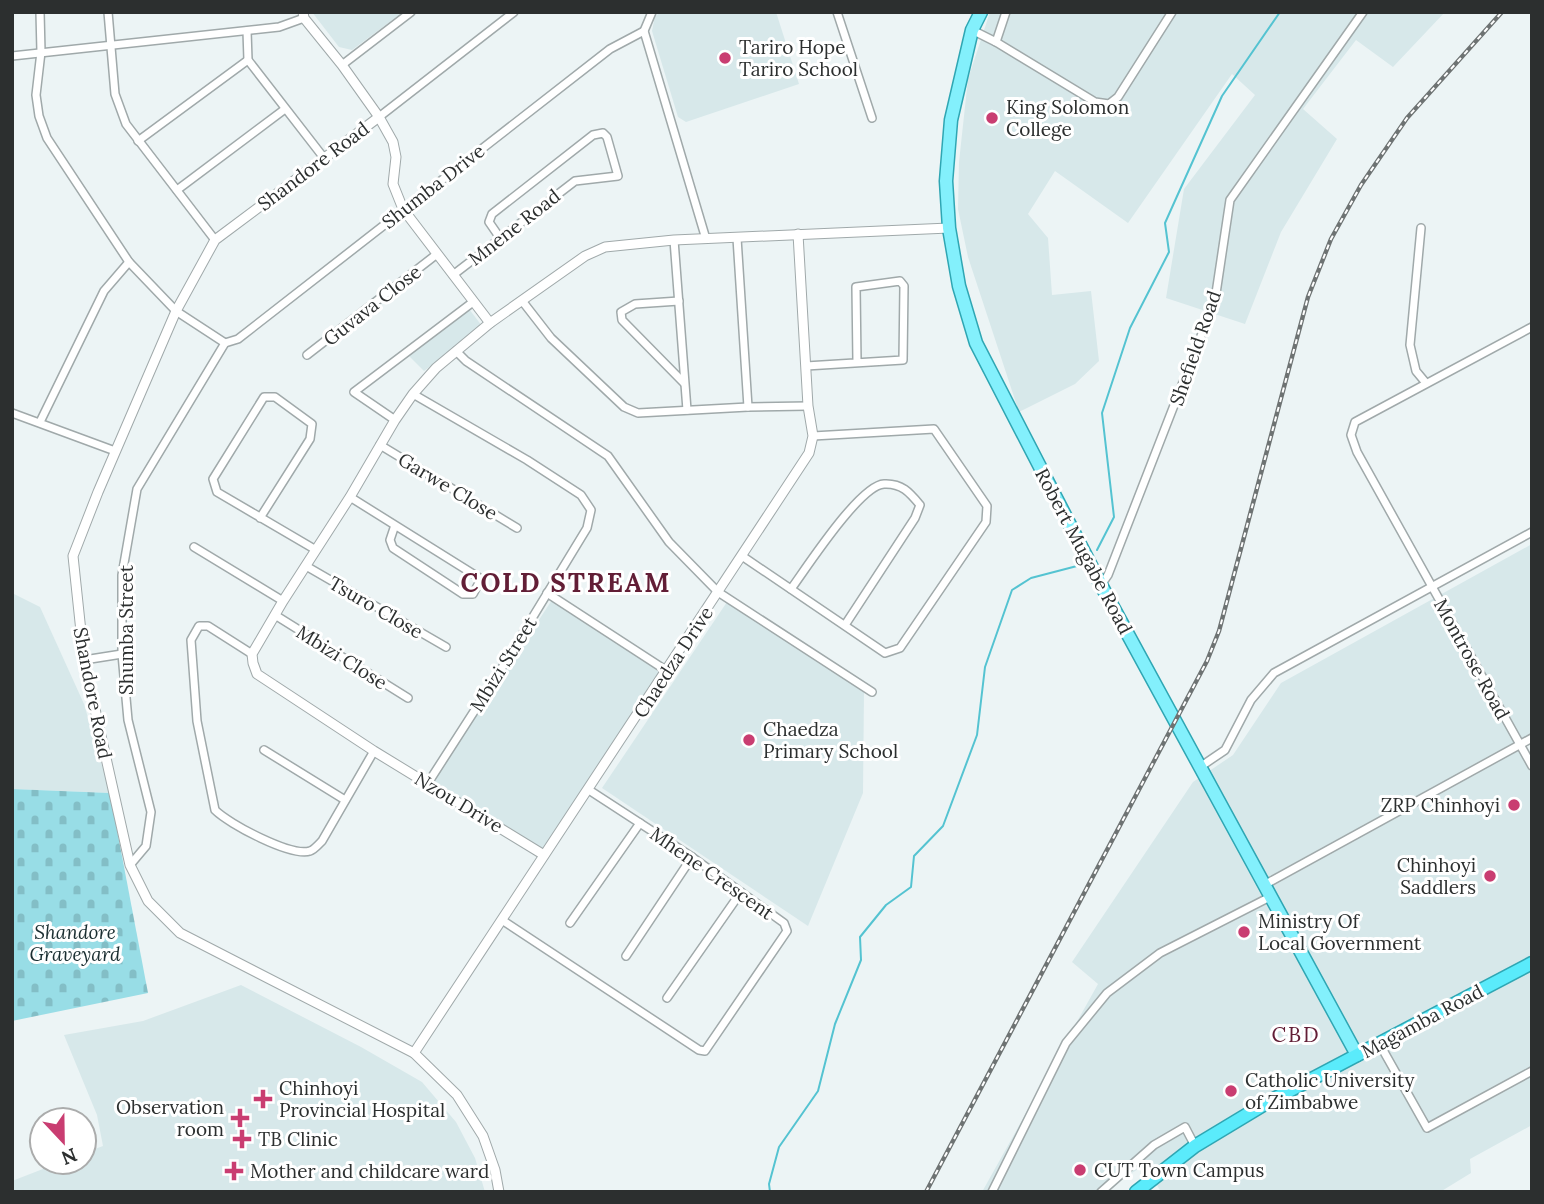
<svg xmlns="http://www.w3.org/2000/svg" width="1544" height="1204" font-family="Lora,serif">
	<style>
		.built { fill: #d7e8ea }
		.cemetery { fill: url(#cemetery-stones) }
		.lines { fill: none; stroke-linecap: round; stroke-linejoin: round }
		.stream { stroke: #54c3d1; stroke-width: 2 }
		.minor-casing { stroke: #a0a9aa; stroke-width: 10 }
		.tertiary-casing { stroke: #a0a9aa; stroke-width: 11 }
		.primary-casing { stroke: #2fa6b3; stroke-width: 15 }
		.trunk-casing { stroke: #2fa6b3; stroke-width: 15 }
		.minor { stroke: #fff; stroke-width: 7 }
		.tertiary { stroke: #fff; stroke-width: 9 }
		.primary { stroke: #83f0fc; stroke-width: 12 }
		.trunk { stroke: #5aebfb; stroke-width: 12 }
		.rail-casing { stroke: #6e7373; stroke-width: 4.5 }
		.rail { stroke: #fff; stroke-width: 2; stroke-dasharray: 5; stroke-linecap: butt }
		.poi-dot { fill: #c93d71; stroke: #fff; stroke-width: 2.5 }
		.labels { text-anchor: middle; stroke-width: 6; stroke-linejoin: round; paint-order: stroke }
		.poi-label { font-size: 19px; fill: #2c2f2f; stroke: #fff; text-anchor: start }
		.street-label { font-size: 19px; fill: #2c2f2f; stroke: #fff }
		.park-label { font-size: 19px; font-style: italic; fill: #1a2e31; stroke: #fff }
		.neighbourhood-label { font-size: 21px; letter-spacing: 2px; fill: #621e36; stroke: #fff }
		.district-label { font-size: 26px; font-weight: bold; letter-spacing: 2px; fill: #621e36; stroke: #fff }
	</style>
	<defs>
		<pattern id="cemetery-stones" width="16" height="16" patternUnits="userSpaceOnUse" patternTransform="scale(1.75)"><rect width="16" height="16" fill="#98dde6"/><path d="M2 7V4a2 2 0 0 1 4 0v3zM10 15v-3a2 2 0 0 1 4 0v3z" fill="#83bec6"/></pattern>
	</defs>
	<rect width="100%" height="100%" fill="#ecf4f5"/>
	<!-- built -->
	<g class="built">
		<path d="M312,12H403L352,50L339,47Z"/>
		<path d="M661,12H776L799,84L686,122L678,117L652,31L655,16Z"/>
		<path d="M990,12H1445L1393,67L1356,40L1303,109L1337,139L1281,232L1245,324L1166,298L1184,189L1255,95L1232,74L1128,223L1055,171L1028,214L1048,238L1052,295L1091,291L1099,361L1075,384L1019,412L968,257L958,209L959,162L968,79Z"/>
		<path d="M469,309L482,326L424,371L407,354Z"/>
		<path d="M1532,544V735L1515,744L1532,775V1125L1470,1159L1471,1173L1440,1192H1161L1145,1165L1120,1180L1108,1192H982L1098,984L1072,962L1193,782L1233,755L1281,683Z"/>
		<path d="M12,593L40,607L84,704L110,793L12,789Z"/>
		<path d="M552,600L664,671L545,851L433,781Z"/>
		<path d="M727,602L864,692L863,793L808,926L602,788Z"/>
		<path d="M241,985L361,1047L422,1082L456,1122L475,1158L485,1192H12V1181L61,1162H84V1153L103,1146L97,1115L64,1035L143,1021Z"/>
	</g>
	<!-- cemetery -->
	<path class="cemetery" d="M12,789L110,793L148,993L12,1021Z"/>
	<g class="lines">
		<!-- stream -->
		<g class="stream">
			<path d="M1097,550L1114,517L1102,413L1130,328L1169,252L1165,223L1222,96L1280,12"/>
			<path d="M770,1192L769,1184L779,1147L818,1091L835,1024L861,960L860,937L886,905L911,887L914,856L943,826L977,735L985,667L1012,590L1031,578L1077,566"/>
		</g>
		<defs>
			<g id="minor">
				<path d="M40,12L41,52L36,95L39,116L47,138L129,262L176,311L225,343L137,489L122,575V654L128,720L151,812L146,846L130,865"/>
				<path d="M108,12L115,94L126,124L215,240"/>
				<path d="M652,12L644,31L706,239"/>
				<path d="M837,12L872,118"/>
				<path d="M972,30L996,42L1095,102L1109,104L1118,97L1172,12"/>
				<path d="M247,31L248,60L324,158"/>
				<path d="M996,42L1006,12"/>
				<path d="M12,56L279,27L304,18"/>
				<path d="M342,65L411,12"/>
				<path d="M379,117L514,12"/>
				<path d="M138,141L248,60"/>
				<path d="M177,190L285,109"/>
				<path d="M1421,228L1410,345L1416,371L1426,383"/>
				<path d="M737,238L748,407"/>
				<path d="M674,240L687,410"/>
				<path d="M453,275L575,181L618,176L607,137L603,133L593,135L492,214L489,222L500,238"/>
				<path d="M679,301L635,304L621,312L622,320L684,383"/>
				<path d="M523,302L551,338L624,407L638,413L748,407L808,406"/>
				<path d="M1532,327L1355,422L1351,435L1357,452L1532,766"/>
				<path d="M225,343L238,339L610,49L644,31"/>
				<path d="M456,351L466,361L608,456L669,542L718,592L872,692"/>
				<path d="M307,355L437,254"/>
				<path d="M806,366L903,360L904,286L900,281L856,287L857,362"/>
				<path d="M413,394L527,460L581,495L591,510L587,528L500,671L428,783"/>
				<path d="M12,413L115,451"/>
				<path d="M395,420L354,392L473,302"/>
				<path d="M40,422L104,291L129,262"/>
				<path d="M380,445L517,528"/>
				<path d="M350,497L478,577L480,581L473,594H463L393,548L390,540L395,525"/>
				<path d="M260,518L310,439L312,424L275,397H264L213,479L217,492L316,550"/>
				<path d="M194,547L283,601"/>
				<path d="M742,556L885,653L900,648L986,522L987,506L934,429L813,436"/>
				<path d="M306,566L446,647"/>
				<path d="M1101,585L1108,575L1215,300L1230,200L1363,12"/>
				<path d="M791,589C807,567 860,485 884,484C902,483 910,493 920,505L915,518L845,625"/>
				<path d="M547,593L667,671"/>
				<path d="M275,615L408,698"/>
				<path d="M252,654L208,626H199L191,640L197,721L215,810C229,824 291,857 310,851C314,850 319,844 322,841L374,751"/>
				<path d="M84,660L122,654"/>
				<path d="M264,750L345,800"/>
				<path d="M1200,767L1225,750L1251,700L1274,673L1532,532"/>
				<path d="M1264,885L1532,738"/>
				<path d="M502,920L699,1050L705,1051L787,931L784,923L692,857L589,790"/>
				<path d="M570,923L640,823"/>
				<path d="M626,956L692,857"/>
				<path d="M667,998L741,892"/>
				<path d="M1379,1043L1427,1128L1532,1071"/>
				<path d="M992,1192L1066,1043L1107,993L1160,953L1270,897"/>
				<path d="M1101,1192L1154,1145L1185,1127L1195,1146"/>
			</g>
			<g id="tertiary">
				<path d="M303,12L304,18L342,65L379,117L393,142L396,157L393,184L403,209L490,323"/>
				<path d="M379,117L215,240L176,311L98,492L73,556L84,660L130,865L148,901L180,933L414,1053L457,1095L483,1136L495,1170L499,1192"/>
				<path d="M544,855L374,751L257,674L253,663L252,654L283,601L350,497L395,420L413,394L436,368L490,323L585,256L605,247L674,240L949,228"/>
				<path d="M414,1053L809,453L813,436L808,406L798,234"/>
			</g>
			<path id="primary" d="M981,12L972,30L951,120L946,181L949,228L959,286L976,343L1101,585L1357,1055"/>
			<path id="trunk" d="M1136,1192L1195,1146L1268,1102L1532,963"/>
		</defs>
		<!-- minor casing -->
		<use href="#minor" class="minor-casing"/>
		<!-- tertiary casing -->
		<use href="#tertiary" class="tertiary-casing"/>
		<!-- primary casing -->
		<use href="#primary" class="primary-casing"/>
		<!-- trunk casing -->
		<use href="#trunk" class="trunk-casing"/>
		<!-- minor -->
		<use href="#minor" class="minor"/>
		<!-- tertiary -->
		<use href="#tertiary" class="tertiary"/>
		<!-- primary -->
		<use href="#primary" class="primary"/>
		<!-- trunk -->
		<use href="#trunk" class="trunk"/>
		<defs>
			<path id="rail" d="M926,1192L1207,661L1219,631L1308,297L1331,239L1361,185L1407,118L1502,12"/>
		</defs>
		<!-- rail casing -->
		<use href="#rail" class="rail-casing"/>
		<!-- rail -->
		<use href="#rail" class="rail"/>
	</g>
	<!-- markers -->
	<g class="poi-dot">
		<circle cx="725" cy="58" r="7"/>
		<circle cx="992" cy="118" r="7"/>
		<circle cx="749" cy="740" r="7"/>
		<circle cx="1514" cy="805" r="7"/>
		<circle cx="1490" cy="876" r="7"/>
		<circle cx="1244" cy="932" r="7"/>
		<circle cx="1231" cy="1091" r="7"/>
		<path d="M259.5 1088.5h7v7h7v7h-7v7h-7v-7h-7v-7h7z"/>
		<path d="M236.5 1107.5h7v7h7v7h-7v7h-7v-7h-7v-7h7z"/>
		<path d="M238.5 1128.5h7v7h7v7h-7v7h-7v-7h-7v-7h7z"/>
		<circle cx="1080" cy="1170" r="7"/>
		<path d="M230.5 1160.5h7v7h7v7h-7v7h-7v-7h-7v-7h7z"/>
	</g>
	<g class="labels">
		<!-- poi labels -->
		<g class="poi-label">
			<text x="739" y="54">Tariro Hope<tspan x="739" dy="22">Tariro School</tspan></text>
			<text x="1006" y="114">King Solomon<tspan x="1006" dy="22">College</tspan></text>
			<text x="763" y="736">Chaedza<tspan x="763" dy="22">Primary School</tspan></text>
			<text x="1500" y="812" text-anchor="end">ZRP Chinhoyi</text>
			<text x="1476" y="872" text-anchor="end">Chinhoyi<tspan x="1476" dy="22">Saddlers</tspan></text>
			<text x="1258" y="928">Ministry Of<tspan x="1258" dy="22">Local Government</tspan></text>
			<text x="1245" y="1087">Catholic University<tspan x="1245" dy="22">of Zimbabwe</tspan></text>
			<text x="279" y="1095">Chinhoyi<tspan x="279" dy="22">Provincial Hospital</tspan></text>
			<text x="224" y="1114" text-anchor="end">Observation<tspan x="224" dy="22">room</tspan></text>
			<text x="258" y="1146">TB Clinic</text>
			<text x="1094" y="1177">CUT Town Campus</text>
			<text x="250" y="1178">Mother and childcare ward</text>
		</g>
		<!-- street labels -->
		<g class="street-label">
			<text transform="translate(313 166) rotate(-37)" y="7">Shandore Road</text>
			<text transform="translate(433 186) rotate(-38)" y="7">Shumba Drive</text>
			<text transform="translate(514 227) rotate(-38)" y="7">Mnene Road</text>
			<text transform="translate(372 305) rotate(-38)" y="7">Guvava Close</text>
			<text transform="translate(1195 348) rotate(-71)" y="7">Shefield Road</text>
			<text transform="translate(448 486) rotate(31)" y="7">Garwe Close</text>
			<text transform="translate(1084 551) rotate(62)" y="7">Robert Mugabe Road</text>
			<text transform="translate(376 607) rotate(30)" y="7">Tsuro Close</text>
			<text transform="translate(126 630) rotate(-90)" y="7">Shumba Street</text>
			<text transform="translate(342 657) rotate(32)" y="7">Mbizi Close</text>
			<text transform="translate(1472 659) rotate(61)" y="7">Montrose Road</text>
			<text transform="translate(673 662) rotate(-57)" y="7">Chaedza Drive</text>
			<text transform="translate(503 664) rotate(-58)" y="7">Mbizi Street</text>
			<text transform="translate(93 693) rotate(79)" y="7">Shandore Road</text>
			<text transform="translate(459 802) rotate(31)" y="7">Nzou Drive</text>
			<text transform="translate(712 873) rotate(35)" y="7">Mhene Crescent</text>
			<text transform="translate(1422 1021) rotate(-28)" y="7">Magamba Road</text>
		</g>
		<!-- park labels -->
		<g class="park-label">
			<text x="75" y="939">Shandore<tspan x="75" dy="22">Graveyard</tspan></text>
		</g>
		<!-- neighbourhood labels -->
		<g class="neighbourhood-label">
			<text x="1296" y="1042">CBD</text>
		</g>
		<!-- district labels -->
		<g class="district-label">
			<text x="566" y="592">COLD STREAM</text>
		</g>
	</g>
	<!-- border -->
	<rect width="1544" height="1204" fill="none" stroke="#2c2f2f" stroke-width="28"/>
	<!-- north arrow -->
	<g transform="translate(63 1141) rotate(158)"><circle r="33" fill="#ffffff" stroke="#abacac" stroke-width="2"/>
	<path d="M0-5L12 26L0 18L-12 26Z" fill="#c93d71"/>
	<text y="-10" font-size="19" font-weight="bold" text-anchor="middle" fill="#2c2f2f">N</text>
	</g>
</svg>
